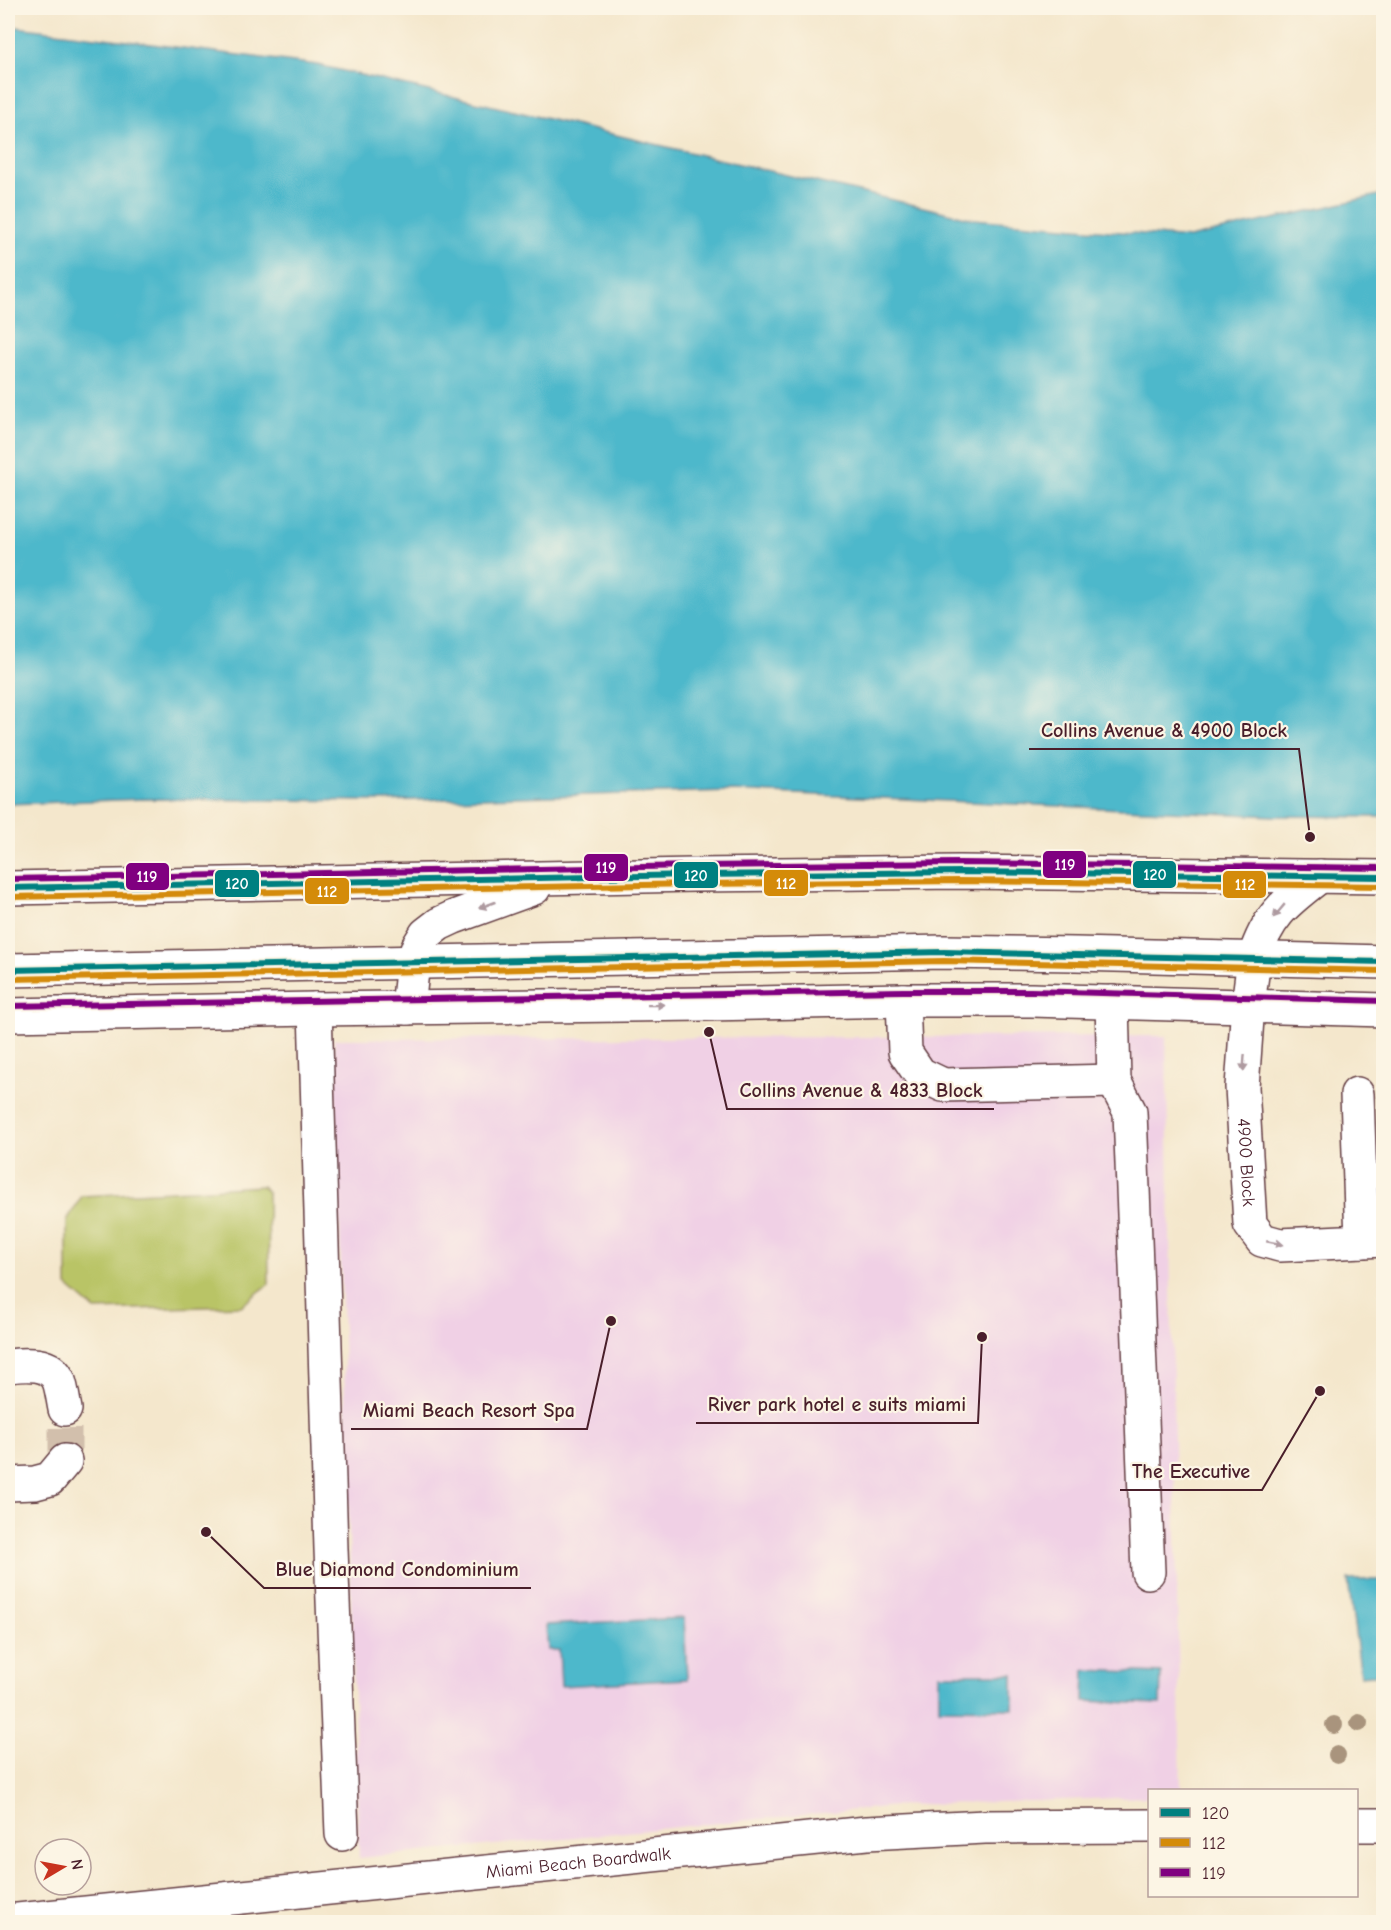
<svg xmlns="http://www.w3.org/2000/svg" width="1391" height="1930" font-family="'Comic Neue',sans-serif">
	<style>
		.built { fill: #f0d0e5 }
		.green { fill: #b9c466; stroke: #827248; stroke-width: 1.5 }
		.water { fill: #4eb8cb; stroke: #4c6c7b; stroke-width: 1.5 }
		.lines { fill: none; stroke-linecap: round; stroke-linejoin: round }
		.minor-tunnel { stroke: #d2bfac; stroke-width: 33; stroke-dasharray: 33 16; stroke-linecap: butt }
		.minor-casing { stroke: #643d43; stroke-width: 36 }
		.major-casing { stroke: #643d43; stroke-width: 36 }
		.minor { stroke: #fff; stroke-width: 33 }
		.major { stroke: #fff; stroke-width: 33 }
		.bus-1-casing { stroke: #fcf5e5; stroke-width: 10 }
		.bus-2-casing { stroke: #fcf5e5; stroke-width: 10 }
		.bus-3-casing { stroke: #fcf5e5; stroke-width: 10 }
		.bus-1 { stroke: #008080; stroke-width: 6 }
		.bus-2 { stroke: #d48b09; stroke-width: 6 }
		.bus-3 { stroke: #800080; stroke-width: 6 }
		.tree { fill: #a9947d }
		.oneway { fill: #ae9aa0 }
		.labels { text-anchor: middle; stroke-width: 4.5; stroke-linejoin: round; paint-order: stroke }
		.street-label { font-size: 18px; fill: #4a1f2b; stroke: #fcf5e5 }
		.leader { fill: none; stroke: #4a1f2b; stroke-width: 2 }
		.callout-dot { fill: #4a1f2b; stroke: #fcf5e5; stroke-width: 2 }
		.callout-label { font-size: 20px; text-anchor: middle; font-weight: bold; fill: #4a1f2b; stroke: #fcf5e5; stroke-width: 4.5; stroke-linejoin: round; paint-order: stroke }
		.line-badge { stroke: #fcf5e5; stroke-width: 2 }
		.badge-label { font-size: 16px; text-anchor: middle; font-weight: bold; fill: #fff }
	</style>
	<rect width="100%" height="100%" fill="#fcf5e5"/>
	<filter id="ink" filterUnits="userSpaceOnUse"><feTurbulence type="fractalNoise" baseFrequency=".0167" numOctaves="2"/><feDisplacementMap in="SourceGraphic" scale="12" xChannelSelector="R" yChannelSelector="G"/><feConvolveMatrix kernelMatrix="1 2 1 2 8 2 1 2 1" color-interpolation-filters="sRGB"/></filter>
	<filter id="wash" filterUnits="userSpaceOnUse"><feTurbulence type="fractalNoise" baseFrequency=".008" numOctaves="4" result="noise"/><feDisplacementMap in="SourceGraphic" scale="24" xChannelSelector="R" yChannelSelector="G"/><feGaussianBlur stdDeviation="1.35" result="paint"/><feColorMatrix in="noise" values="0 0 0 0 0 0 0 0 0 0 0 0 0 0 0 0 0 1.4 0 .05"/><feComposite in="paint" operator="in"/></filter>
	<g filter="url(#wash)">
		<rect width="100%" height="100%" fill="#f4e7cc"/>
		<!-- built -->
		<path class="built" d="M1166,1036L1181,1790H1150L1149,1797L906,1805L359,1858L334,1039Z"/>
		<!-- green -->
		<path class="green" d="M262,1186L268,1193L269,1284L241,1306L95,1310L67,1286V1220L82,1196Z"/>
		<!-- water -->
		<g class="water">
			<path d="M8,26L318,65L974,219L1189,238L1383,194V817L1274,816L731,791L379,801L145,799L8,804Z"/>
			<path d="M1348,1580H1383V1674L1361,1676Z"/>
			<path d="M684,1618L687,1679L561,1686L559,1650H548L546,1625Z"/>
			<path d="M1085,1670L1161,1673L1160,1704L1084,1701Z"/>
			<path d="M939,1674H1013V1709L939,1708Z"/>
		</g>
	</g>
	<g filter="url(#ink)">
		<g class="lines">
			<!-- minor-tunnel -->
			<path class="minor-tunnel" d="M65,1461V1409"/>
			<defs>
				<g id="minor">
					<path id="s1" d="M1254,959L1248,1005L1242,1087L1250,1224L1262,1240L1280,1245L1384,1240"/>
					<path d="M903,1000L905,1052L920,1074L943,1085L1114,1081"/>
					<path d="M1112,1002L1114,1081L1130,1112L1148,1572"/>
					<path d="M315,1009L331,1549L342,1834"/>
					<path d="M8,1015L315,1009L706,1004L903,1000H1031L1384,1010"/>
					<path d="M1357,1094L1362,1241"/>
					<path d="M8,1366C25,1364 51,1361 59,1381C62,1389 63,1400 65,1409"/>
					<path d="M8,1484L35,1483L50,1479L65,1461"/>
					<path d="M1356,1825H1384"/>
					<path id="s2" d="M8,1921L867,1833L985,1827L1150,1826"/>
				</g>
				<g id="major">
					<path d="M8,888L694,875L959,872L1384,877"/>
					<path d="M1254,959C1268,915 1285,903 1320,876"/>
					<path d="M8,970L944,952L1076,954L1384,962"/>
					<path d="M408,1008L413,962L418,947L426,934L439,924L454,917L534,888"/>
				</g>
			</defs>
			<!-- minor casing -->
			<use href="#minor" class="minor-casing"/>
			<!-- major casing -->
			<use href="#major" class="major-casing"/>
			<!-- minor -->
			<use href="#minor" class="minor"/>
			<!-- major -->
			<use href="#major" class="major"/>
			<defs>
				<g id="bus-1">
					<path d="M8,888L694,875L959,872L1384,877"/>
					<path d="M8,970L944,952L1384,962"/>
				</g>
				<g id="bus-2">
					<path d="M8,897L694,884L959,881L1384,886"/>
					<path d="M8,979L944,961L1384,971"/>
				</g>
				<g id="bus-3">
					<path d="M8,879L694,866L959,863L1384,868"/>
					<path d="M8,1006L903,991H1031L1384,1001"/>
				</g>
			</defs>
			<!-- bus-1 casing -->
			<use href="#bus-1" class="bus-1-casing"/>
			<!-- bus-2 casing -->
			<use href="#bus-2" class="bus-2-casing"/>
			<!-- bus-3 casing -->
			<use href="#bus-3" class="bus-3-casing"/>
			<!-- bus-1 -->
			<use href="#bus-1" class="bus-1"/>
			<!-- bus-2 -->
			<use href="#bus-2" class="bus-2"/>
			<!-- bus-3 -->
			<use href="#bus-3" class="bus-3"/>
		</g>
		<!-- trees -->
		<g class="tree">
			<circle cx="1359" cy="1723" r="9"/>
			<circle cx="1334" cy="1725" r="9"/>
			<circle cx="1337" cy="1755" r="9"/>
		</g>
		<!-- one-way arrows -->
		<defs><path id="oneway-solid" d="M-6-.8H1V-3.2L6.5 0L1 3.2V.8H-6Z" transform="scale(1.5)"/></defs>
		<g class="oneway">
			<use href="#oneway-solid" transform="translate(487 905) rotate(160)"/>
			<use href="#oneway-solid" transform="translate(1279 911) rotate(130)"/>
			<use href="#oneway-solid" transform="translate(656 1005) rotate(-1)"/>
			<use href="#oneway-solid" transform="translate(1244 1063) rotate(94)"/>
			<use href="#oneway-solid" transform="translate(1275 1243) rotate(11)"/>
		</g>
	</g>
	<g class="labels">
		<!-- street labels -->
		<g class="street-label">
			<text dy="6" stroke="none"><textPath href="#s1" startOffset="204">4900 Block</textPath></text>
			<text dy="6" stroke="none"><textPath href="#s2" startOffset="573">Miami Beach Boardwalk</textPath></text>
		</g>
	</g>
	<!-- callouts -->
	<path class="leader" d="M1310 837L1299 749H1029M709 1032L727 1109H994M982 1337L978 1423H696M611 1321L587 1429H351M1320 1391L1262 1490H1120M206 1532L264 1588H531"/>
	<g class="callout-dot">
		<circle cx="1310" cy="837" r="6"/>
		<circle cx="709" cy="1032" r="6"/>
		<circle cx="982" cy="1337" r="6"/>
		<circle cx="611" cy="1321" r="6"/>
		<circle cx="1320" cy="1391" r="6"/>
		<circle cx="206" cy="1532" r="6"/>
	</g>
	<g class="callout-label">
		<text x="1164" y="737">Collins Avenue &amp; 4900 Block</text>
		<text x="861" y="1097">Collins Avenue &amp; 4833 Block</text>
		<text x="837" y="1411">River park hotel e suits miami</text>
		<text x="469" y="1417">Miami Beach Resort Spa</text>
		<text x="1191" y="1478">The Executive</text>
		<text x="397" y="1576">Blue Diamond Condominium</text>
	</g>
	<g class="line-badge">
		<rect x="1042" y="850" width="45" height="29" rx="6" fill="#800080"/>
		<rect x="583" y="853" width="46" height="29" rx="6" fill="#800080"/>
		<rect x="1132" y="860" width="45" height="29" rx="6" fill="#008080"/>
		<rect x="673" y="861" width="46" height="28" rx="6" fill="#008080"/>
		<rect x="125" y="862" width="45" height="29" rx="6" fill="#800080"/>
		<rect x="763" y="869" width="46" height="28" rx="6" fill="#d48b09"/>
		<rect x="214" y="869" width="46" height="29" rx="6" fill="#008080"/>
		<rect x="1222" y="870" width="45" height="29" rx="6" fill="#d48b09"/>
		<rect x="304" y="877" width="46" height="28" rx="6" fill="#d48b09"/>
	</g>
	<g class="badge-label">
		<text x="1065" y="870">119</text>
		<text x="606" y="873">119</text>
		<text x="1155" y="880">120</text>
		<text x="696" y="881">120</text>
		<text x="147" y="882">119</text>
		<text x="786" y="889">112</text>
		<text x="237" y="889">120</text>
		<text x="1245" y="890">112</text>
		<text x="327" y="897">112</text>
	</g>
	<!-- margin -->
	<rect width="1391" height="1930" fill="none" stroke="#fcf5e5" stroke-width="30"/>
	<!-- legend -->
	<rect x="1148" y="1789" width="210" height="108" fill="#fcf5e5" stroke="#b59f9b" stroke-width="1.5"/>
	<rect x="1160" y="1808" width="30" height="9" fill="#008080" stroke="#b59f9b" stroke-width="1.5"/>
	<text x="1202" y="1819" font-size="18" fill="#4a1f2b">120</text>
	<rect x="1160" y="1838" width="30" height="9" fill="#d48b09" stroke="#b59f9b" stroke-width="1.5"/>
	<text x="1202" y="1849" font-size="18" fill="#4a1f2b">112</text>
	<rect x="1160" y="1868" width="30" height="9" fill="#800080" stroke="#b59f9b" stroke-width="1.5"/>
	<text x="1202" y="1879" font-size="18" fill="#4a1f2b">119</text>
	<!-- north arrow -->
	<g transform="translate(63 1867) rotate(80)"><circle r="28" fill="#fcf5e5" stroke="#b59f9b" stroke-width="1.5"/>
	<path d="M0-4.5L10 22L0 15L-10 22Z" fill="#c8321e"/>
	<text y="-9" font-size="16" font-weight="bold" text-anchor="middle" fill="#4a1f2b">N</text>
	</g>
</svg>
